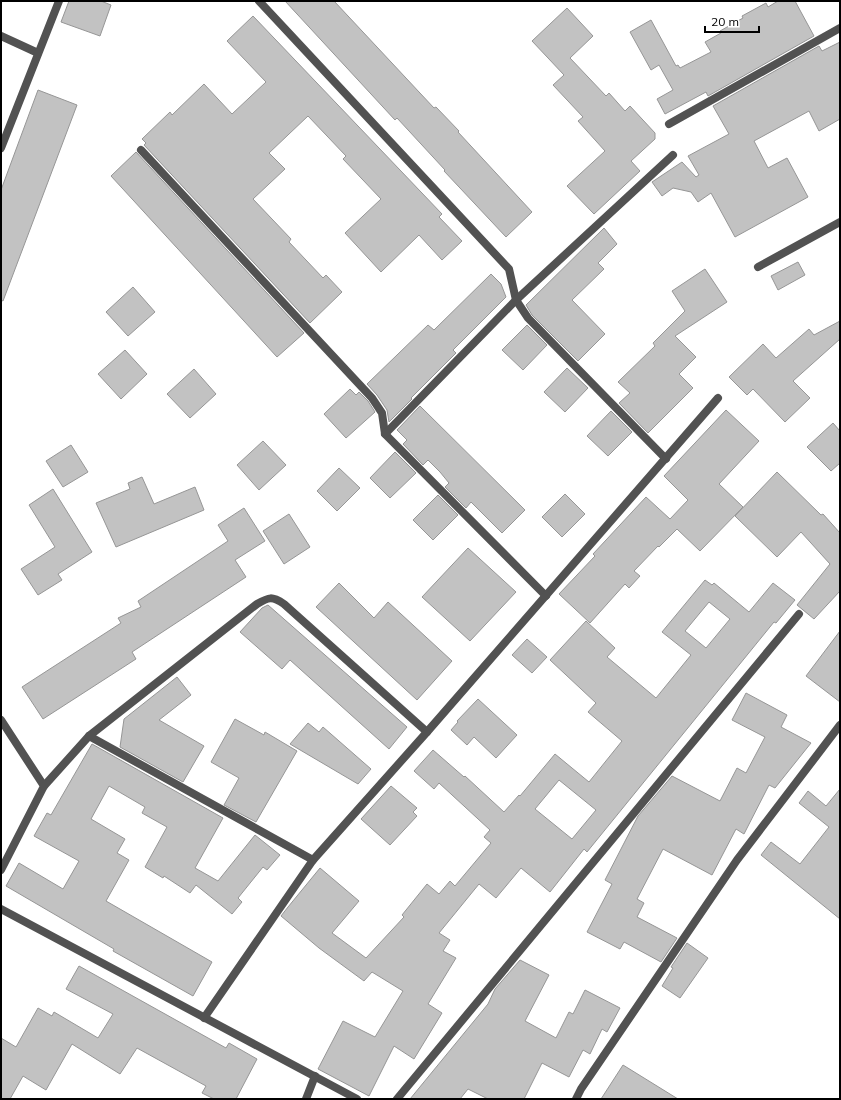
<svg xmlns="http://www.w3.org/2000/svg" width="841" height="1100" font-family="Mulish,sans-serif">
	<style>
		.building { fill: #c2c2c2; stroke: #969696; fill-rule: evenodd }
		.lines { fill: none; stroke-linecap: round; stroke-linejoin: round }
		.minor { stroke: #525252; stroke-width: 8 }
		.tertiary { stroke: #525252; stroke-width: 8 }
	</style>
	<rect width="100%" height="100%" fill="#fff"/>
	<!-- building -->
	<g class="building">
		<path d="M69,1H101L111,5L100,36L61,22Z"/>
		<path d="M285,1H334L434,108L436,107L459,131L458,132L532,212L506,237L444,171L445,170L397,118L395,120Z"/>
		<path d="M778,1H795L814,36L708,96L706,92L665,114L657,99L673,90L659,65L651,70L630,32L651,20L676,66L678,65L680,68L711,52L705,42L721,33L720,31L743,18L742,16L766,3L768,7Z"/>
		<path d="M567,8L593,36L570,58L606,96L609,93L625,111L630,106L655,133V139L631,161L640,171L594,214L567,186L605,151L578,121L583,117L553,85L564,75L532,41Z"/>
		<path d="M253,16L442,214L439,217L462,241L442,260L419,235L381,272L345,233L381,199L343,159L346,156L308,116L269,153L285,169L253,199L291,239L289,242L323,278L326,275L342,292L310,323L144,145L146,143L142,139L170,112L172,115L204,84L232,114L266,82L227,41Z"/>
		<path d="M840,42V119L819,131L809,111L754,141L768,168L787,158L808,197L735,237L711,193L698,202L691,192L673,188L662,196L652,182L682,162L696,177L699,175L688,156L729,134L713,106L819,46L822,51Z"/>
		<path d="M38,90L77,105L3,301L1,300V190Z"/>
		<path d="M136,152L304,333L277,357L111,176Z"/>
		<path d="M604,228L617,244L598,263L604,269L572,300L605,334L578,361L532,315L526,305Z"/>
		<path d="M798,262L805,275L778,290L771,276Z"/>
		<path d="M705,269L727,302L675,336L696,357L679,374L693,388L648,433L619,403L630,393L618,382L655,346L653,343L685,311L672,291Z"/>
		<path d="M491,274L501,284L506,297L453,350L456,353L411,398L412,399L389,422L387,410L377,395L367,384L428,325L434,330Z"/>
		<path d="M133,287L155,312L128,336L106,312Z"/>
		<path d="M840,321V339L793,381L810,398L785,422L753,389L747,395L729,377L763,344L776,358L809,329L814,335Z"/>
		<path d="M527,325L547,345L523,370L502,350Z"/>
		<path d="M125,350L147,374L121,399L98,374Z"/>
		<path d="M567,368L588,388L565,412L544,392Z"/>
		<path d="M194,369L216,394L190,418L167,394Z"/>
		<path d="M350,389L356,395L359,392L368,401L375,412L346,438L324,414Z"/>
		<path d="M420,406L525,510L502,533L471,502L466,508L445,487L449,483L440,472L428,460L423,465L403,444L407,440L397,430Z"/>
		<path d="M726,410L759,441L719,484L743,507L700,551L677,529L659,547L658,546L634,571L640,576L629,588L625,584L590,623L559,594L595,556L593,554L646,497L670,519L688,500L664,476Z"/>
		<path d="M611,411L632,432L608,456L587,436Z"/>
		<path d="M833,423L840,431V463L831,471L807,447Z"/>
		<path d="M263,441L286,465L259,490L237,465Z"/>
		<path d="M71,445L88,472L63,487L46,461Z"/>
		<path d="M395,452L416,473L390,498L370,478Z"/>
		<path d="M339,468L360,488L337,511L317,491Z"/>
		<path d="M777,472L821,515L823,514L840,533V591L814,619L797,605L830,564L801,532L777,557L735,516Z"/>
		<path d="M142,477L154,504L195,487L204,510L116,547L96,503L130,489L128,483Z"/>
		<path d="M53,489L92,552L58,574L62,580L38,595L21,569L55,547L29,505Z"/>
		<path d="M565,494L585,514L562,537L542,517Z"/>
		<path d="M438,495L458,515L433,540L413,520Z"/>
		<path d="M244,508L265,541L235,560L246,577L132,652L136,659L43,719L22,687L121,623L118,618L141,607L138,601L228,541L218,525Z"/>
		<path d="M289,514L310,547L284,564L263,531Z"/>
		<path d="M468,548L516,592L470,641L422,597Z"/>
		<path d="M705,580L712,585L714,583L749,612L773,583L795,600L776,623L774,622L587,852L584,849L550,892L521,868L496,898L479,884L439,933L450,940L443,951L456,958L428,1004L442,1013L414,1059L394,1046L369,1096L318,1069L343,1021L375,1037L403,991L372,972L364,981L319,948L281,916L288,907L320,868L359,901L332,933L366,958L404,917L402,915L427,884L439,894L450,881L455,886L491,843L484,837L490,830L439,783L434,789L414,771L433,750L464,777L465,776L504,812L519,795L520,796L555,754L589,782L622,741L588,712L596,703L550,660L586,621L615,648L607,657L656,698L691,655L662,632ZM709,602L730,619L706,648L685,631ZM559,780L596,810L572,839L535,809Z"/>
		<path d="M339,583L374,618L388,602L452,661L417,700L316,607Z"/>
		<path d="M268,605L407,727L389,749L290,660L282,669L240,632L262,608Z"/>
		<path d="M840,631V702L806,676Z"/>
		<path d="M527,639L547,657L532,673L512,655Z"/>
		<path d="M177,677L191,695L159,720L204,746L183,782L120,747L124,719Z"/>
		<path d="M746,693L787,715L781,727L811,743L775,788L769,785L744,834L736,829L712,875L663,849L637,899L644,903L637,917L677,938L661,962L624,942L620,949L587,932L612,884L605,880L638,816L672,776L720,801L737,768L746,773L765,737L732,720Z"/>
		<path d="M478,699L517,735L496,758L474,737L467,745L451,730L458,722L457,721Z"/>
		<path d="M235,719L264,735L265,732L297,751L256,822L224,805L239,778L211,762Z"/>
		<path d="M308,723L319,732L323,727L371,769L358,784L290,744Z"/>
		<path d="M92,744L223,818L195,868L218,881L255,835L280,855L267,870L263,867L238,898L242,902L232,914L196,885L190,893L164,876L163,878L145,867L167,827L142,813L145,807L109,786L91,819L125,839L117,853L129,860L106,901L212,962L193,996L113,951L114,949L6,886L19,863L63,889L79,861L34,836L47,813L51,815Z"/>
		<path d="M391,786L417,808L413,812L417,816L390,845L361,819Z"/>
		<path d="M840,789V919L761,855L771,842L800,864L829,827L799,803L808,791L826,806Z"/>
		<path d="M687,943L708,958L680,998L662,986L673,968L671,967Z"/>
		<path d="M520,960L549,975L525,1021L556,1038L569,1012L573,1014L585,990L620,1008L607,1032L602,1029L590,1054L583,1050L569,1077L542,1063L524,1099H488L468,1089L460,1099H410L488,1004L495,989Z"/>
		<path d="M79,966L226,1048L229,1043L257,1059L236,1099H214L202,1093L206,1086L137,1048L120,1074L72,1044L46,1090L23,1076L10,1099H1V1038L16,1047L38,1008L52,1016L54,1012L98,1038L113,1014L66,989Z"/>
		<path d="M623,1065L678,1099H601Z"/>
	</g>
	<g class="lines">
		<!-- minor -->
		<g class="minor">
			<path d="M259,1L509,269L516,300L528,318L666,459"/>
			<path d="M1,36L38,53"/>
			<path d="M669,124L840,28"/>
			<path d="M141,150L372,398L382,413L385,434L546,596"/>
			<path d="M758,267L840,222"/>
			<path d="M385,434L516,300L673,155"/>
			<path d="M1,720L44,786L1,870"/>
			<path d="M89,736L313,860"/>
			<path d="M44,786L89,736L257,604C269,597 272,596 284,604L427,732"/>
			<path d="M1,909L357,1099"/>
			<path d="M204,1018L313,860L427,732L718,398"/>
			<path d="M306,1099L315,1076"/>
			<path d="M397,1099L799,614"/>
			<path d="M576,1099L581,1089L737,860L840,725"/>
		</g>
		<!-- tertiary -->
		<path class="tertiary" d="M1,148L59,1"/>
	</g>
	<!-- border -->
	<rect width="841" height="1100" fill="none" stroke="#000000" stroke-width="4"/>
	<!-- scale -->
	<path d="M705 26v6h54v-6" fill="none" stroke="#000000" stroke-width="2"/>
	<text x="711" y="26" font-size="12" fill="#000000" stroke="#ffffff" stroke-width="3" paint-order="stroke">20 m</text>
</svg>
